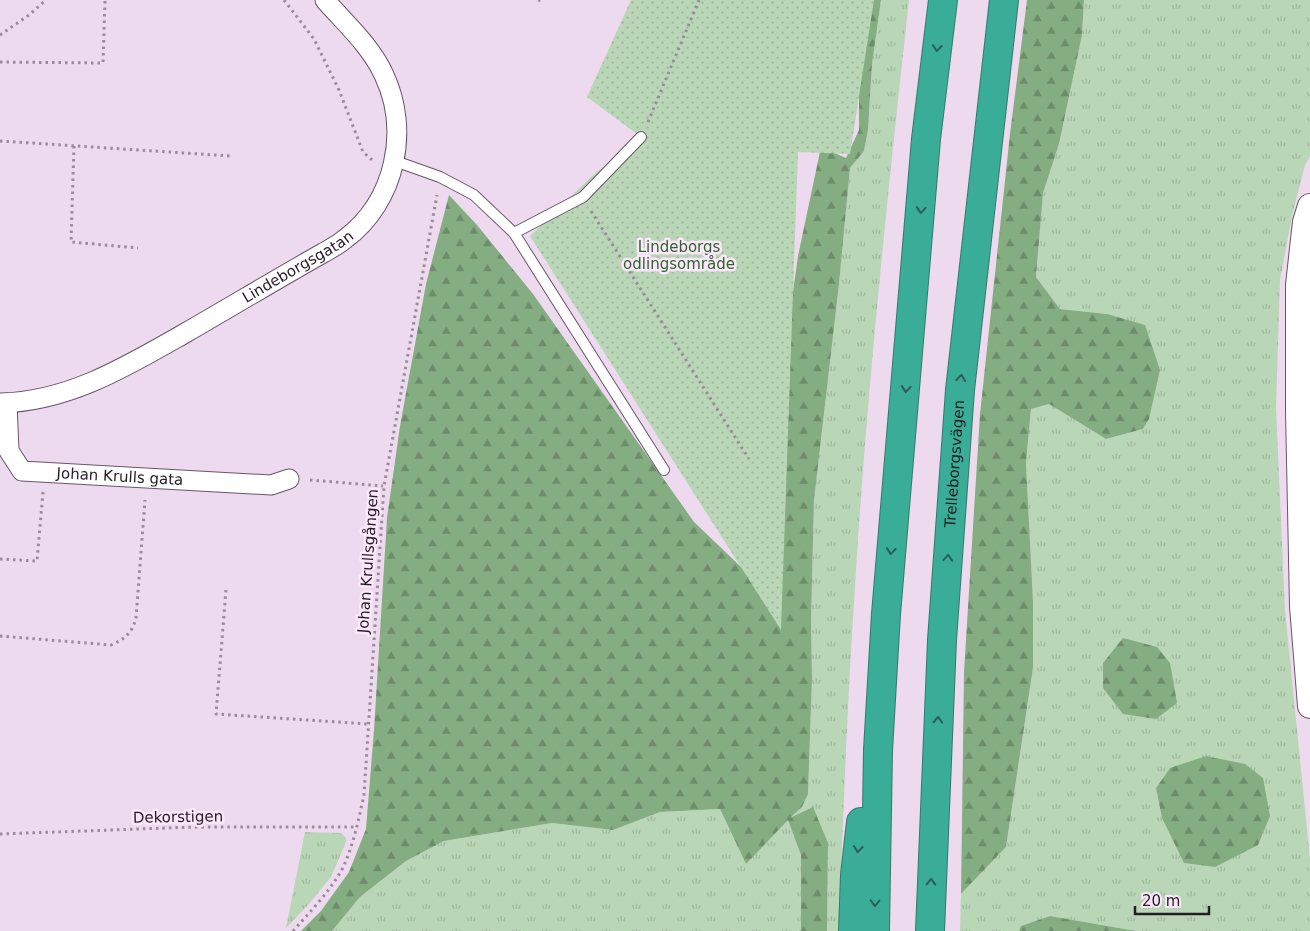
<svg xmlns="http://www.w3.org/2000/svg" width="1310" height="931" font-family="'DejaVu Sans',sans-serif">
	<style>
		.grass { fill: url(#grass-tufts); fill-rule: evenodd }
		.forest { fill: url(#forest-firs) }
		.garden { fill: url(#garden-dots) }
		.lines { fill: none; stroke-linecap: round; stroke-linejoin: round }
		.service-casing { stroke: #685668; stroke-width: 12 }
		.minor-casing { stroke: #685668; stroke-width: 21 }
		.tertiary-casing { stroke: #685668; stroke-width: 26 }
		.motorway-casing { stroke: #327b6f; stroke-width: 30 }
		.path { stroke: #998b9a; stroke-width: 3; stroke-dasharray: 2.5 4; stroke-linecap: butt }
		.service { stroke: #fff; stroke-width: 10 }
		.minor { stroke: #fff; stroke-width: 19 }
		.tertiary { stroke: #fff; stroke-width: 24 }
		.motorway { stroke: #39ad97; stroke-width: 28 }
		.oneway { stroke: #2d5e58 }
		.labels { text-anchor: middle; stroke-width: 5; stroke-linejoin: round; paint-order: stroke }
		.park-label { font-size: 15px; fill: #2f652c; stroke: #fce7fc }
		.street-label { font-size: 15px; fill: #241d24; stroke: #fce7fc }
	</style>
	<defs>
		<pattern id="grass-tufts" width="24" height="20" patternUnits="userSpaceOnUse" patternTransform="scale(1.25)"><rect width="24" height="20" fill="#b9d6b7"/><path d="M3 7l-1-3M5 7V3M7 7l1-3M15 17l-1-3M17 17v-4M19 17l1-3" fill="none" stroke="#9fb79d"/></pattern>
		<pattern id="forest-firs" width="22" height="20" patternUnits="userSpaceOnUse" patternTransform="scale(1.25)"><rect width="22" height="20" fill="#85ad82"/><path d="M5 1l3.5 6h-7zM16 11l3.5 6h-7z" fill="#6d8c6a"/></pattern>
		<pattern id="garden-dots" width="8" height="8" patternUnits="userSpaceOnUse" patternTransform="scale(1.25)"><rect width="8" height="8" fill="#b9d6b7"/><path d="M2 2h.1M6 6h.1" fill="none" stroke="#9fb79d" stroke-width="1.8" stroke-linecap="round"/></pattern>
	</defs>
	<rect width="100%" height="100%" fill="#eedaef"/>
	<!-- grass -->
	<g class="grass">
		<path d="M881,0H909C888,190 868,380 856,570C848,690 843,811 839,931H827L828,843L788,819L801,855V931H332L360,897L406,861L444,841L552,823L613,830L660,812L720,809L746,864L788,819L802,807L808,794L812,678L811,623L814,500L839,284L850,168L864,151L868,130L872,64Z"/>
		<path d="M1084,0H1310V156L1305,165L1292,216L1280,280L1276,408L1285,610L1310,859V931H1136L1050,916L1021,926L1019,931H960L961,894L1006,847L1033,668V601L1026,463L1031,409L1049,404L1106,439L1143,429L1149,419L1107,314L1060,309L1036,277L1043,193L1059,144L1082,35ZM1170,768L1162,818L1156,788Z"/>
		<path d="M305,832L341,833L346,838V842L331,877L308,905L286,928Z"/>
	</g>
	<!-- forest -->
	<g class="forest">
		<path d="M862,0H881L872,64L868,130L864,151L850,168L839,284L814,500L811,623L812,678L808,794L802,807L790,818L813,807L828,843L827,931H799L801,930V855L788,820L746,864L720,809L660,812L613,830L552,823L444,841L406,861L360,897L332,931H301L321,911L349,872L366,829L374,730L387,518L400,426L426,284L449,195L477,225L533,294L694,522L762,587L766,483L798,256L821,147L846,158L859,130V35Z"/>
		<path d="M1027,0H1084L1082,35L1059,144L1043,193L1036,277L1060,309L1107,314L1145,325L1160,370L1149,419L1143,429L1106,439L1049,404L1031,409L1026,463L1033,601V668L1006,847L961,894L964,672L980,414L1010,134Z"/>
		<path d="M1123,638L1157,647L1170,663L1177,703L1156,719L1123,714L1103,688V663Z"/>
		<path d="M1206,756L1245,764L1263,778L1270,816L1258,845L1215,867L1184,863L1162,818L1156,788L1170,768Z"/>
		<path d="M1050,916L1136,931H1019L1021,926Z"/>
	</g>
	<!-- garden -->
	<path class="garden" d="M631,0H874L850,154L798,152L781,630L530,236L592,176L641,137L587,97Z"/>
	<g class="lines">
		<defs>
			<g id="service">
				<path d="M395,161L440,177L474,195L514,233L664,470"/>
				<path d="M514,233L583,197L641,137"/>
			</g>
			<g id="minor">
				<path id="s1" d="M0,403C69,402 129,365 187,332C232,306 277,279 323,253C330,249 338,245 345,239C396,201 410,130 384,75C371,46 345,23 325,0"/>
				<path id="s2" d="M7,403L9,451L22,471L271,485L289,479"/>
			</g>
			<path id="tertiary" d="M1310,206L1305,222L1298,285V411L1302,606L1310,706"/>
			<g id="motorway">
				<path d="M853,931L855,875L861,822"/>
				<path d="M875,931L878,750L886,614L926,139L943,0"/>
				<path id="s3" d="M930,931L942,640L960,390L1004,0"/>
			</g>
		</defs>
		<!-- service casing -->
		<use href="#service" class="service-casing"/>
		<!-- minor casing -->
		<use href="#minor" class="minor-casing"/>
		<!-- tertiary casing -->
		<use href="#tertiary" class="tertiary-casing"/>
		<!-- motorway casing -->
		<use href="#motorway" class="motorway-casing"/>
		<!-- path -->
		<g class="path">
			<path d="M284,0L314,39L339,90L363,152L372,160"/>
			<path d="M538,0L543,1"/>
			<path d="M0,35L29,15L46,0"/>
			<path d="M0,62L103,63L105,0"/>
			<path d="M648,122L699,0"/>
			<path d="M0,141L231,156"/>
			<path d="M74,146L71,242L138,248"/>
			<path d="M591,211L749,459"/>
			<path d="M310,480L383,486"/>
			<path d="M0,559L37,561L43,492"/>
			<path d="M226,590L216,714L368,724"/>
			<path d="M0,636L111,645C125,639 132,633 136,618L145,500"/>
			<path d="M0,834L195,827H357"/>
			<path d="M293,931C309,913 336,885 345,863C354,842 359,818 364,795L384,486L437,195"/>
		</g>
		<!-- service -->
		<use href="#service" class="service"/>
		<!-- minor -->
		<use href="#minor" class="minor"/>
		<!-- tertiary -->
		<use href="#tertiary" class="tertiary"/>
		<!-- motorway -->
		<use href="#motorway" class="motorway"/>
	</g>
	<!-- one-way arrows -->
	<defs><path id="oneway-chevron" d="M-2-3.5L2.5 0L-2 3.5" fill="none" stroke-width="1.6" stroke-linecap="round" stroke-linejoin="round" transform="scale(1.25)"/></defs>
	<g class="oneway">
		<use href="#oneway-chevron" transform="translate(937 48) rotate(97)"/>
		<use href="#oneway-chevron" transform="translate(921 210) rotate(95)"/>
		<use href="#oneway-chevron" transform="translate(961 378) rotate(-84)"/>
		<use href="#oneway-chevron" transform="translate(906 389) rotate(95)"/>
		<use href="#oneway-chevron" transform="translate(891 551) rotate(95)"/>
		<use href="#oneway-chevron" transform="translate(948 558) rotate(-86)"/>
		<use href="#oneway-chevron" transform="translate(938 720) rotate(-87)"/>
		<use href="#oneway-chevron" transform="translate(858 849) rotate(96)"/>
		<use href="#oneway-chevron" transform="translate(931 882) rotate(-88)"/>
		<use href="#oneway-chevron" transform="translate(875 903) rotate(91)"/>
	</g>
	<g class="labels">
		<!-- park labels -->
		<g class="park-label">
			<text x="679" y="252">Lindeborgs<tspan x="679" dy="17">odlingsområde</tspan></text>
		</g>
		<!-- street labels -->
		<g class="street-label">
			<text dy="5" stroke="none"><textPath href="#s1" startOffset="331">Lindeborgsgatan</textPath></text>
			<text dy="5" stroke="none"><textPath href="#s3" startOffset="468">Trelleborgsvägen</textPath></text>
			<text dy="5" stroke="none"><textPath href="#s2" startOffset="170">Johan Krulls gata</textPath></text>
			<text transform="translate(368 561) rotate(-86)" y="5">Johan Krullsgången</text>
			<text transform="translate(178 817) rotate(-1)" y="5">Dekorstigen</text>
		</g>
	</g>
	<!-- scale -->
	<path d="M1135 906v8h74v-8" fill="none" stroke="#241d24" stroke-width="2.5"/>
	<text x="1142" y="906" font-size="15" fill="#241d24" stroke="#fce7fc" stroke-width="4" paint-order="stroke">20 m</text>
</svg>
